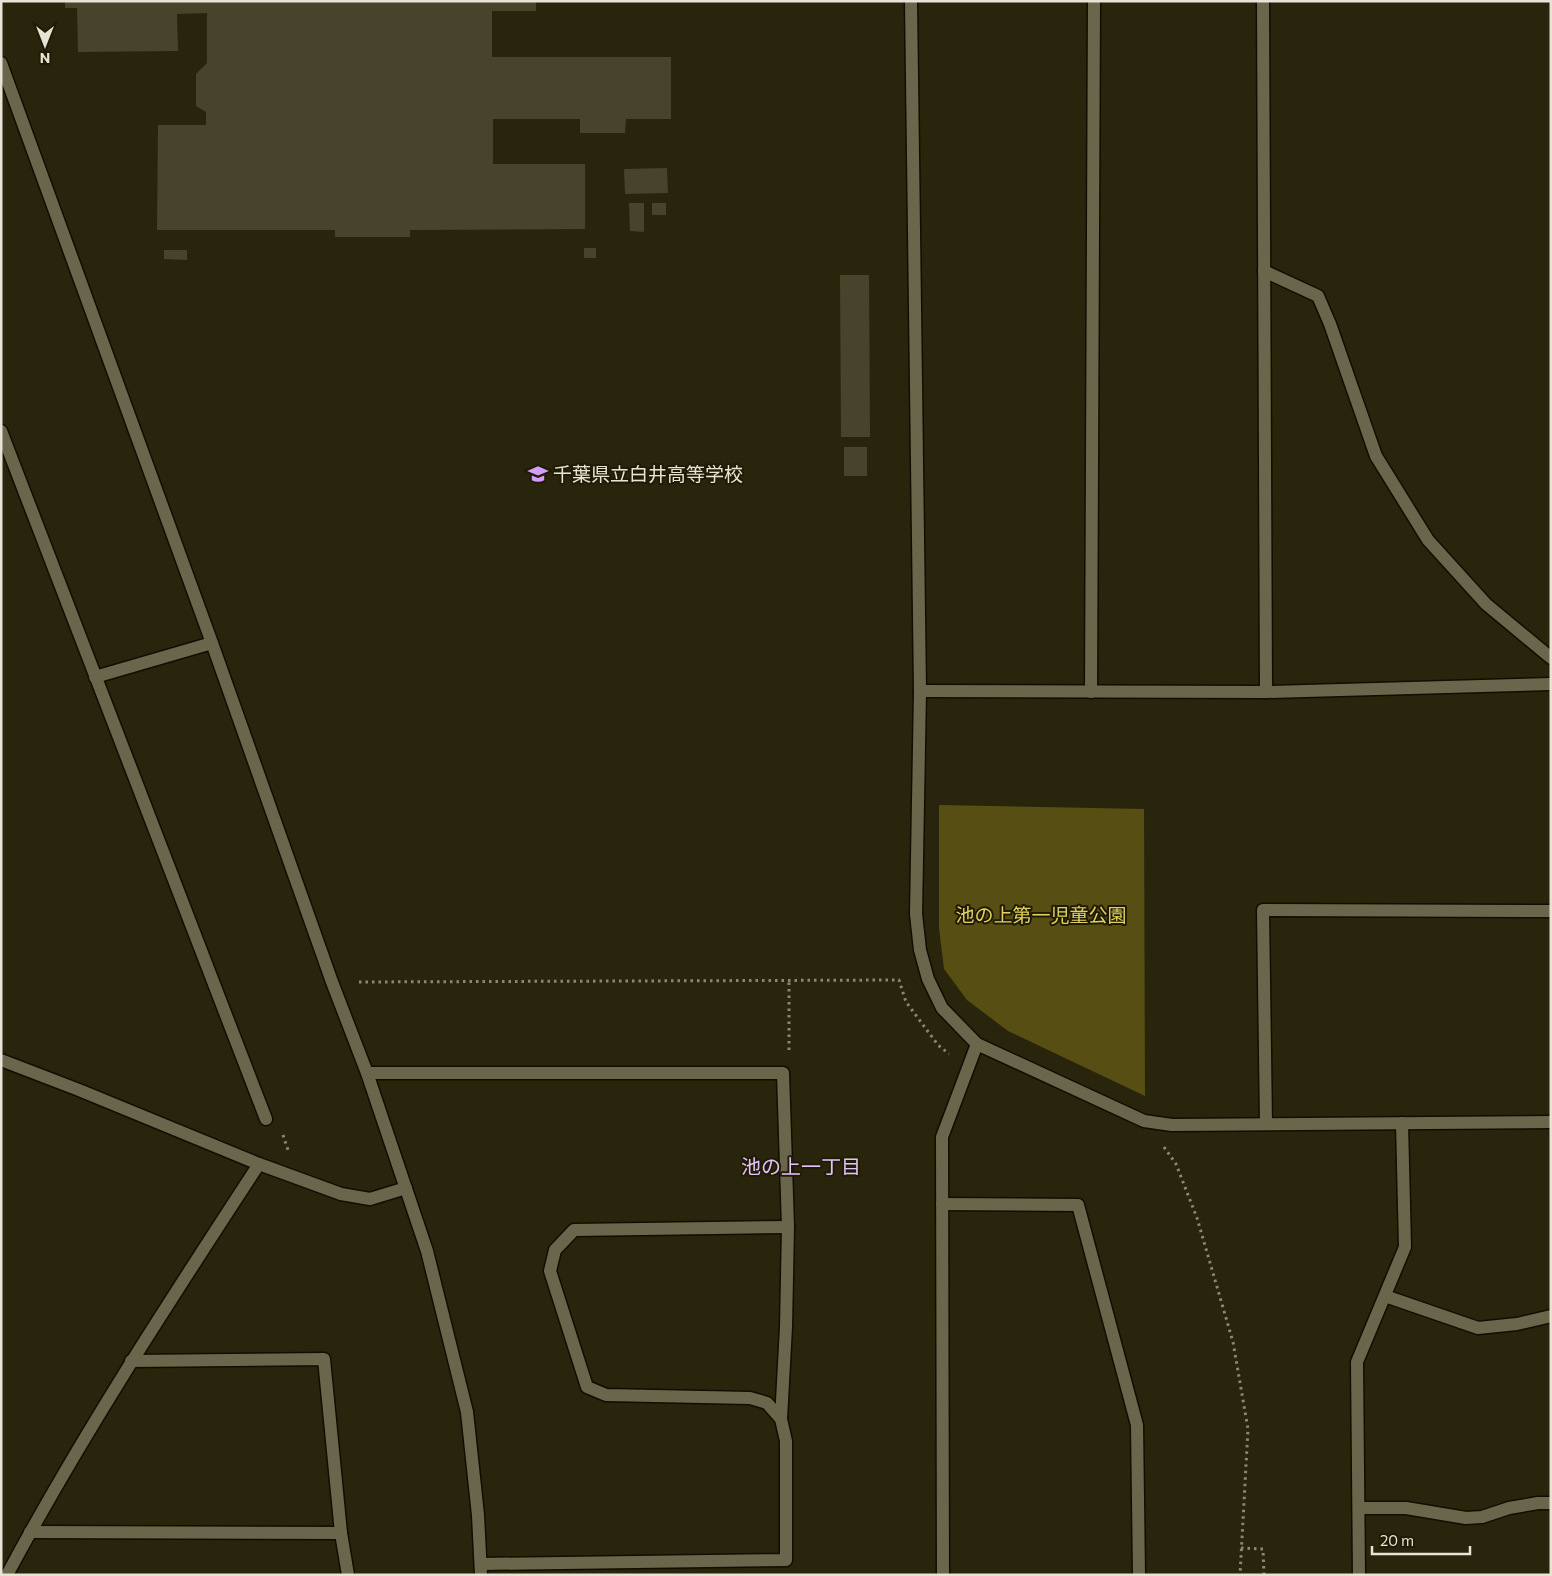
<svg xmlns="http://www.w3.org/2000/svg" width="1552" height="1576" font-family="Commissioner,'Noto Sans JP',sans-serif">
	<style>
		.green { fill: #564e12 }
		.building { fill: #48442b }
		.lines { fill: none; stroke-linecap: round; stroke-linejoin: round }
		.minor-casing { stroke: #110e00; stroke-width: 15 }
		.tertiary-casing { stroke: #110e00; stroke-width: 15 }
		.path { stroke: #8a8774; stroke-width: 3; stroke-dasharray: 2.5 4; stroke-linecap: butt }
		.minor { stroke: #6a664c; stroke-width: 12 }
		.tertiary { stroke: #6a664c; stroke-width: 12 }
		.labels { text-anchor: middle; stroke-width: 4; stroke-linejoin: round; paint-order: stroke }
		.poi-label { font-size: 19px; fill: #e6e4d5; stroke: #1f1b04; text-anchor: start }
		.park-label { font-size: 19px; fill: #e2d15e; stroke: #1f1b04 }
		.neighbourhood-label { font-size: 20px; fill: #e2c3f9; stroke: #1f1b04 }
	</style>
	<rect width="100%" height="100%" fill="#29250d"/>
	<!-- green -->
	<path class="green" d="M939,805L1144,809L1145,1096L1008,1031L967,1000L944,969L939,928Z"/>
	<!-- building -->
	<g class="building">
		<path d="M65,1H536V11H492V57H671V119H626L625,133H580V119H493V164H585V229L410,230V237H335V230H157L158,125H206V112L196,106V74L207,63V13L177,14L178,51L78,52L77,8H65Z"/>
		<path d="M667,168L668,193L625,194L624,169Z"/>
		<path d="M629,203H644V232L630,231Z"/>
		<rect x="652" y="203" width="14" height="12"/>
		<rect x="584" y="248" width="12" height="10"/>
		<path d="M164,250H187V260L164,259Z"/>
		<path d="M840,275H869L870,437H841Z"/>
		<rect x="844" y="447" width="23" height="29"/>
	</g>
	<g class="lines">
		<defs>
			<g id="minor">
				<path d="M911,1L920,691L916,914L920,950L928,979L942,1008L977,1044L1144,1121L1172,1125L1551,1122"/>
				<path d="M1263,1L1266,692"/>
				<path d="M1264,271L1318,296L1330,324L1376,456L1428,540L1486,604L1551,658"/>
				<path d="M1,431L266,1119"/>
				<path d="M95,677L212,643"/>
				<path d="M920,691L1266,692L1551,684"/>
				<path d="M1091,692L1094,1"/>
				<path d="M1,1060L79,1090L259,1164L341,1194L370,1199L406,1188"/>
				<path d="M367,1073H783L788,1227L786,1327L781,1419"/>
				<path d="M1266,1124L1263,910L1551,911"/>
				<path d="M942,1204L1078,1205L1137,1425L1139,1575"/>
				<path d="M1385,1296L1478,1328L1517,1324L1551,1316"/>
				<path d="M131,1361L324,1359L341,1533L348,1575"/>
				<path d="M1359,1508H1406L1466,1518L1482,1517L1509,1508L1538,1503H1551"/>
				<path d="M30,1532L341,1533"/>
				<path d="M481,1564L786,1560V1441L781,1419L767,1403L750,1398L606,1395L587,1387L550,1271L555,1250L574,1230L788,1227"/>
				<path d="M7,1575C83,1433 171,1299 259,1164"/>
				<path d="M943,1575L942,1137L977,1044"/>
				<path d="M1359,1575L1357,1362L1405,1247L1402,1123"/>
			</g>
			<path id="tertiary" d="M1,63L212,643L332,982L367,1073L427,1251L467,1412L478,1515L481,1575"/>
		</defs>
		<!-- minor casing -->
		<use href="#minor" class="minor-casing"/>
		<!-- tertiary casing -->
		<use href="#tertiary" class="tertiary-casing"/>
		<!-- path -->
		<g class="path">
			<path d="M359,982L899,980L906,1002L938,1045L949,1054"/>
			<path d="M789,1050V981"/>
			<path d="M283,1135L288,1150"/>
			<path d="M1164,1147L1176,1164L1197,1218L1233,1342L1248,1429L1240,1575"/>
			<path d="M1241,1548L1263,1549L1264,1575"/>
		</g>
		<!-- minor -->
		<use href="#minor" class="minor"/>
		<!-- tertiary -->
		<use href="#tertiary" class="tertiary"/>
	</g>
	<!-- icons -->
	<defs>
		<symbol id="school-bare" viewBox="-9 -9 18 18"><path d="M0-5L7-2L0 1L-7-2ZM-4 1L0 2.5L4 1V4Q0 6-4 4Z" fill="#d59cfb" stroke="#1f1b04" stroke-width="2.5" paint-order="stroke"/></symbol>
	</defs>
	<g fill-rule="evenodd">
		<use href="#school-bare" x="524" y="460" width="28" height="28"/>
	</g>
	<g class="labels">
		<!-- poi labels -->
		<g class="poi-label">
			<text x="553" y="481">千葉県立白井高等学校</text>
		</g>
		<!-- park labels -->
		<g class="park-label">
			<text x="1041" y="922">池の上第一児童公園</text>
		</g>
		<!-- neighbourhood labels -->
		<g class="neighbourhood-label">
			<text x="801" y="1174">池の上一丁目</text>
		</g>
	</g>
	<!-- border -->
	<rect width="1552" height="1576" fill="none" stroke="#e6e4d5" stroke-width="5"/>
	<!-- north arrow -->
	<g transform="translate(45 45) rotate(180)" stroke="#1f1b04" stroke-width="4" paint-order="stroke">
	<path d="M0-4L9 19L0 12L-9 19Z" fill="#e6e4d5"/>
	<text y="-8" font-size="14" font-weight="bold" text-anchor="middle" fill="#e6e4d5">N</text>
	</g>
	<!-- scale -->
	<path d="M1372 1546v8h98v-8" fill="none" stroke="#e6e4d5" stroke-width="2.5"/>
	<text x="1380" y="1546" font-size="15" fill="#e6e4d5" stroke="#1f1b04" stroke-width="4" paint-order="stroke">20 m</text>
</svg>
